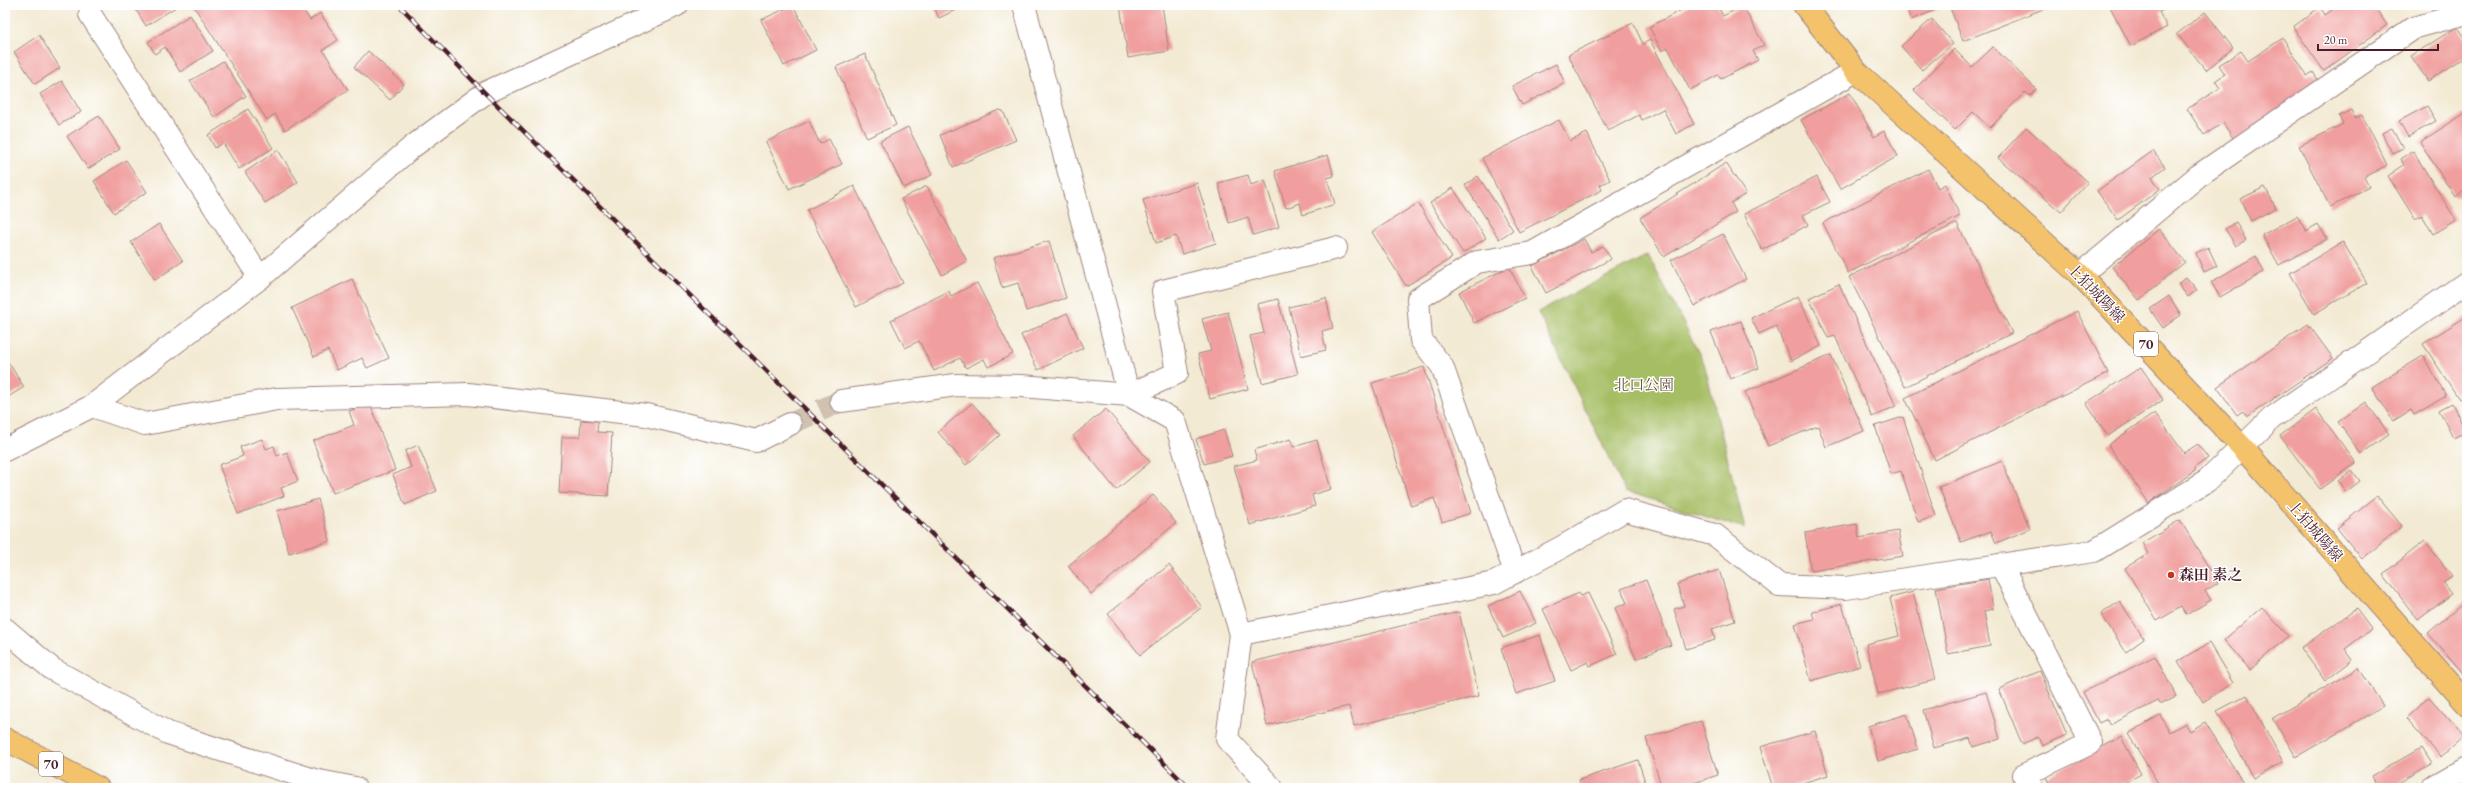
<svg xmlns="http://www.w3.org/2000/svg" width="2472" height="793" font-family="'EB Garamond','Noto Serif JP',serif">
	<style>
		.green { fill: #a6be64; stroke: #786e48 }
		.building { fill: #f09f9e }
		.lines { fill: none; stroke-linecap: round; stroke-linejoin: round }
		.minor-tunnel { stroke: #d1c1b1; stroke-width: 22; stroke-dasharray: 22 11; stroke-linecap: butt }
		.minor-casing { stroke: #9e847f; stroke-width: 24 }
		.major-casing { stroke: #9e847f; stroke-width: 24 }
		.minor { stroke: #fff; stroke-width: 22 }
		.major { stroke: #f3c26a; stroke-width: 22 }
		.rail-casing { stroke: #4a1f2b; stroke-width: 4.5 }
		.rail { stroke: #fff; stroke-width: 3; stroke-dasharray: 9; stroke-linecap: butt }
		.poi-dot { fill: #c8321e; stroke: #fff; stroke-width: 1.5 }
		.labels { text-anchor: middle; stroke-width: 3; stroke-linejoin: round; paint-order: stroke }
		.shield { fill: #fff; stroke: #80626b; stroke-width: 1 }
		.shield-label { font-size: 14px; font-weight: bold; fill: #4a1f2b }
		.street-label { font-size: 15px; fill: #4a1f2b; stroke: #fff }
		.park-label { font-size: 15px; fill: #6a573f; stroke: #fff }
		.poi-label { font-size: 15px; font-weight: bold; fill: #4a1f2b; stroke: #fff; text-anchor: start }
	</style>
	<rect width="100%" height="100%" fill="#fff"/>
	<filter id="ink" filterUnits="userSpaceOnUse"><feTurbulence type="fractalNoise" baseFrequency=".025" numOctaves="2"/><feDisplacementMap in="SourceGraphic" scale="8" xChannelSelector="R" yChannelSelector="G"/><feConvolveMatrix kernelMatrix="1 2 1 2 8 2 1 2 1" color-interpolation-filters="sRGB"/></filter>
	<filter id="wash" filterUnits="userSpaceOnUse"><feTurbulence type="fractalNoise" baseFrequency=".012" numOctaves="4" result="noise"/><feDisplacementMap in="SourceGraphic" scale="16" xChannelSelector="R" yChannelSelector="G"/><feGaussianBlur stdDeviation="0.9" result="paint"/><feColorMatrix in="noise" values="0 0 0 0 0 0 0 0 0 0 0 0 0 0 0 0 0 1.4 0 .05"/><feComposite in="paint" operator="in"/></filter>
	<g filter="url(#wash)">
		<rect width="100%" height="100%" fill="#f3ead3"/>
		<!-- green -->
		<path class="green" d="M1648,255L1704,363L1745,529L1625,491L1538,312Z"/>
		<g id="blocks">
			<!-- building -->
			<g class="building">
				<path d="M133,5H179L146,26Z"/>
				<path d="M193,5H300L310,20L320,13L338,40L323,50L348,90L285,130L275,114L267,120Z"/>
				<path d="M793,5L816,50L784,66L761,20Z"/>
				<path d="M933,5H966L939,18Z"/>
				<path d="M1120,5H1162L1169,51L1128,58Z"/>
				<path d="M1691,5H1717L1723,16L1743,6L1764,45L1753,51L1758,60L1721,79L1718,75L1690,90L1668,48L1662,51L1649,27Z"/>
				<path d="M1905,5H1948L1911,20Z"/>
				<path d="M1949,5H2053L1963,41Z"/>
				<path d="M2109,5H2173L2159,12L2167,27L2131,46Z"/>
				<path d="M2339,5H2373L2387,25L2324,71L2293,27L2320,7L2325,15Z"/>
				<path d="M2205,12L2233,48L2206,70L2177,34Z"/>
				<path d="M190,15L213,51L180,72L165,47L155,54L148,42Z"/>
				<path d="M1932,19L1953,44L1922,70L1901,46Z"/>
				<path d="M1633,23L1643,44L1650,40L1694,124L1676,134L1663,109L1642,120L1639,115L1608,131L1568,55Z"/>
				<path d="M2457,27L2467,42V56L2428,81L2411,56Z"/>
				<path d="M39,35L60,68L35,84L14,52Z"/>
				<path d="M2283,38L2307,76L2313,72L2320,83L2235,141L2223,123L2204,135L2187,109L2220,88L2215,81L2225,74L2219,65L2241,51L2248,61Z"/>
				<path d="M1993,47L2036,89L2030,96L2025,92L1990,128L1973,112L1955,130L1914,90L1954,49L1972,67Z"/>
				<path d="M368,51L404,84L390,100L354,67Z"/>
				<path d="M865,54L896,125L867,138L836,67Z"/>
				<path d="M223,61L246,96L214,117L190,81Z"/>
				<path d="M1556,64L1565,83L1522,105L1512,86Z"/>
				<path d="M62,81L81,112L59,125L40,94Z"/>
				<path d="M1850,93L1874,137L1884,131L1898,156L1840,189L1801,120Z"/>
				<path d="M2427,106L2436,121L2408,137L2399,121Z"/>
				<path d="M248,109L273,148L239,169L223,143L215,148L208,135Z"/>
				<path d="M999,110L1003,111L1016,140L953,167L940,135Z"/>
				<path d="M2351,110L2355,118L2362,115L2387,165L2364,177L2369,187L2330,207L2299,146L2343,124L2339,116Z"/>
				<path d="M2467,112V189L2455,197L2420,142Z"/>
				<path d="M99,116L120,149L88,169L67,136Z"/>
				<path d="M1559,120L1570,141L1587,133L1610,180L1600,185L1602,190L1519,232L1482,158Z"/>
				<path d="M809,121L820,144L829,139L842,164L789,189L766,142Z"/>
				<path d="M908,127L932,175L904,188L880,141Z"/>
				<path d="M2026,127L2088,182L2061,212L1998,158Z"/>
				<path d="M2392,128L2403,148L2392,153L2382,133Z"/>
				<path d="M278,150L298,182L265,203L245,172Z"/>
				<path d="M2153,151L2165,167L2152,177L2160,189L2118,220L2097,191Z"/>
				<path d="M2413,151L2456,220L2433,234L2422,215L2415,219L2388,176L2404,165L2401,159Z"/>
				<path d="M1328,155L1334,176L1327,178L1335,204L1303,215L1300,203L1286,208L1275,171Z"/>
				<path d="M126,160L147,192L114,213L94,181Z"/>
				<path d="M1726,163L1746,194L1731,203L1736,212L1664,257L1640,218Z"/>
				<path d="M1928,169L1938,188L1945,184L1960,216L1848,273L1823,223Z"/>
				<path d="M1248,175L1251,185L1265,180L1279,227L1253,235L1248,217L1229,223L1218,183Z"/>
				<path d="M1478,176L1513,230L1499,239L1465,185Z"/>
				<path d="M1817,177L1830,202L1803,215L1808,225L1762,250L1744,214Z"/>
				<path d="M1197,183L1216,243L1182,254L1176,236L1156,243L1143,200Z"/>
				<path d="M854,186L903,283L856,307L807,210Z"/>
				<path d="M927,186L967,261L942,275L901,199Z"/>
				<path d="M2265,187L2276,208L2251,221L2240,199Z"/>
				<path d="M1453,188L1486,238L1463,253L1430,203Z"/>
				<path d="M1418,203L1452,258L1406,286L1372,232Z"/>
				<path d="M2297,216L2306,231L2318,224L2327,239L2279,265L2262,235Z"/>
				<path d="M2236,222L2246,240L2236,246L2225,229Z"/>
				<path d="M1957,223L2012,333L1905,387L1849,277Z"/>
				<path d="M159,224L183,261L155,280L131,242Z"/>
				<path d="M2159,229L2185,262L2139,300L2112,267Z"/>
				<path d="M1723,234L1746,279L1694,306L1671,260Z"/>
				<path d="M1584,239L1591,252L1603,246L1611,259L1546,293L1532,266Z"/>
				<path d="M1049,241L1066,298L1026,311L1018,283L1002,288L993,258Z"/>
				<path d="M2343,242L2367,283L2314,314L2290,273Z"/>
				<path d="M2208,247L2217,266L2204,272L2196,253Z"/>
				<path d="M2256,256L2264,272L2220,297L2211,282Z"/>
				<path d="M1509,267L1525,298L1474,323L1459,292Z"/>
				<path d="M2186,277L2197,290L2188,297L2178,284Z"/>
				<path d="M352,279L389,358L367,368L362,358L337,370L328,350L314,357L292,308Z"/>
				<path d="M977,283L1013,354L988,367L984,359L966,368L960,358L934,371L919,341L905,348L891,320L949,291L951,296Z"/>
				<path d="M1839,284L1896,406L1872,417L1835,336L1828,338L1809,298Z"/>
				<path d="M1798,296L1821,346L1791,361L1776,326L1759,334L1751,318Z"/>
				<path d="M2169,296L2181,315L2163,328L2150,309Z"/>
				<path d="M1326,298L1333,328L1322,331L1326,350L1301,356L1289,307Z"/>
				<path d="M1278,299L1298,374L1262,383L1250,336L1264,333L1257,304Z"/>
				<path d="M2077,311L2108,373L1935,460L1905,398Z"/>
				<path d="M1228,312L1248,389L1210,399L1198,354L1211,351L1202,319Z"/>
				<path d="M1067,313L1083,348L1038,370L1021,335Z"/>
				<path d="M2467,316V394L2459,399L2423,344Z"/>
				<path d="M1741,321L1759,368L1730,379L1711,332Z"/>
				<path d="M2308,324L2333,358L2247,417L2243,411L2237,415L2217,387Z"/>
				<path d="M1831,355L1864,431L1826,447L1818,426L1768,446L1745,392Z"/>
				<path d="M2423,356L2446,396L2414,415L2411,410L2393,421L2372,387Z"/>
				<path d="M5,357L24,387L5,399Z"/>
				<path d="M1424,367L1471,513L1442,522L1434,498L1411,506L1372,383Z"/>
				<path d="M2141,367L2163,400L2108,436L2086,403Z"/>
				<path d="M2366,402L2389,434L2361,454L2338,422Z"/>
				<path d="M972,403L1000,435L966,465L938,432Z"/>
				<path d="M2452,403L2466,432L2453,438L2439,410Z"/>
				<path d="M370,404L395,470L333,493L313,441L354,425L349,411Z"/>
				<path d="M1106,409L1150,462L1116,490L1073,436Z"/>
				<path d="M2316,409L2356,463L2320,489L2280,436Z"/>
				<path d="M2155,413L2184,453L2198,444L2208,458L2194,468L2196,470L2149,503L2108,445Z"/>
				<path d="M1903,417L1936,516L1918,522L1901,471L1891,474L1875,426Z"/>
				<path d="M581,420L598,421L597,432L612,433L608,496L559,493L562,437H580Z"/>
				<path d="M1224,430L1232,456L1204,464L1196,439Z"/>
				<path d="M262,439L266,449L274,446L277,456L287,452L298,481L281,488L284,496L238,514L219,465L243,456L240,447Z"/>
				<path d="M1291,439L1293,447L1317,440L1331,489L1312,495L1315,506L1250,525L1234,466L1257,460L1254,450Z"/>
				<path d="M418,445L437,491L405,505L393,475L411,467L405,451Z"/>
				<path d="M2002,461L2030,529L1996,543L1991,531L1961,542L1939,487Z"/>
				<path d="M2352,470L2360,481L2346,492L2338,481Z"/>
				<path d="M1153,495L1176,523L1091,594L1068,566Z"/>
				<path d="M2377,496L2402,526L2362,559L2337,528Z"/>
				<path d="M318,499L330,541L289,553L277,511Z"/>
				<path d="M2180,520L2218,583L2205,591L2211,600L2186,615L2181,607L2157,621L2125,568L2148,554L2142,543Z"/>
				<path d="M1857,524L1859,538L1898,531L1903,556L1811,571L1805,533Z"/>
				<path d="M2425,541L2452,576L2443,582L2452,594L2418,620L2383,574Z"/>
				<path d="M1169,565L1202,607L1140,655L1108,614Z"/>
				<path d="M1719,570L1735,621L1712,629L1715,640L1686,649L1674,609L1684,606L1677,584Z"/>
				<path d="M1988,579L1993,609L1984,611L1990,646L1948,654L1936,588Z"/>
				<path d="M1646,580L1671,645L1636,659L1615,608L1627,603L1621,589Z"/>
				<path d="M1520,591L1536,623L1503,638L1488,606Z"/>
				<path d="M1913,592L1935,680L1878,694L1866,644L1899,636L1890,598Z"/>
				<path d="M1579,593L1581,596L1588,593L1617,654L1590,666L1588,662L1571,670L1543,609Z"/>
				<path d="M2467,600V679L2428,633Z"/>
				<path d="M2120,601L2144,639L2126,652L2101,614Z"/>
				<path d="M1842,604L1860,666L1811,681L1795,624L1814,619L1812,612Z"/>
				<path d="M2262,607L2288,636L2250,670L2224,640Z"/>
				<path d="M2356,609L2371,629L2345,649L2353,660L2325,681L2301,648Z"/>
				<path d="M1459,612L1479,696L1354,726L1349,706L1267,726L1252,662Z"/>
				<path d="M1540,635L1555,681L1516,694L1501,648Z"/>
				<path d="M2209,643L2233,683L2203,702L2178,661Z"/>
				<path d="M2155,656L2176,696L2160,704L2158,701L2110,725L2107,719L2099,723L2083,692Z"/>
				<path d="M2359,668L2383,706L2296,757L2273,718Z"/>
				<path d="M2040,671L2067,735L2042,746L2038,737L2022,744L1999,689Z"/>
				<path d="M1986,692L2000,739L1973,747L1970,738L1934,748L1923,710Z"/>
				<path d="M2247,695L2283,762L2253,778L2217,711Z"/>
				<path d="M2429,697L2464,736L2441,757L2406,718Z"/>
				<path d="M1907,714L1918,749L1878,761L1868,726Z"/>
				<path d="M2160,715L2170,732L2185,723L2190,731L2205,722L2244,784L2237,788H2161L2128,734Z"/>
				<path d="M1701,721L1718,775L1679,788H1662L1646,738Z"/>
				<path d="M1815,731L1828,775L1787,788H1773L1760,747Z"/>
				<path d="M2121,737L2141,774L2115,788H2052L2046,777Z"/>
				<path d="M2421,748L2431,764L2390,788H2378L2372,776Z"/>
				<path d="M1638,760L1647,788H1582L1579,780Z"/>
			</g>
		</g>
	</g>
	<g filter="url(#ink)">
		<use href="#blocks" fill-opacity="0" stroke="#9e847f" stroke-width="1"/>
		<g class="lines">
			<!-- minor-tunnel -->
			<path class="minor-tunnel" d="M790,424L841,401"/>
			<defs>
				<g id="minor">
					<path d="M1024,5L1129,395L1177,373L1163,291L1336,248"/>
					<path d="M90,14L260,278"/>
					<path d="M2080,275L2198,176L2413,28L2467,13"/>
					<path d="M841,401L956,385L1022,386L1129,395L1175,421L1241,634L1494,583L1562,547L1625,510L1715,535L1779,585L1846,588L2094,551L2207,481L2272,418L2467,282"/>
					<path d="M92,406L145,424L277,399L468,394L646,415L756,441L790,424"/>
					<path d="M5,450L92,406L260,278L412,147L485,93L677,5"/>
					<path d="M2001,565L2091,743L2024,775L2032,788"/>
					<path d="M1515,572L1442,366L1421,340L1418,299L1477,262L1532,253L1856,71"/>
					<path d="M5,629L52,669L168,733L314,780L355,788"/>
					<path d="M1241,634L1227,739L1272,788"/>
					<path d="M2432,788L2467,768"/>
				</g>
				<g id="major">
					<path d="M1804,5L1856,71L2080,275L2242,447L2467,704"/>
					<path d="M5,739L98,788"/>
				</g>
			</defs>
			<!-- minor casing -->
			<use href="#minor" class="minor-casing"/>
			<!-- major casing -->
			<use href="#major" class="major-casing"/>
			<!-- minor -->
			<use href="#minor" class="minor"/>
			<!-- major -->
			<use href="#major" class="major"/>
			<defs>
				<path id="rail" d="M399,5L485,93L1189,788"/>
			</defs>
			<!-- rail casing -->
			<use href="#rail" class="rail-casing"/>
			<!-- rail -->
			<use href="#rail" class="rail"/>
		</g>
	</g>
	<!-- markers -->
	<circle class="poi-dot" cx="2171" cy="575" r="4"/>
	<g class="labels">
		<!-- shield labels -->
		<g class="shield">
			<rect x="2134" y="332" width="24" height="24" rx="3"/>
			<rect x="39" y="752" width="24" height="24" rx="3"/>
		</g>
		<g class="shield-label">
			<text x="2146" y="349">70</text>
			<text x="51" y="769">70</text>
		</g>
		<!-- street labels -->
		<g class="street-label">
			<text transform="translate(2096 293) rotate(46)" y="5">上狛城陽線</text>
			<text transform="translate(2315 531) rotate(49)" y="5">上狛城陽線</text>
		</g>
		<!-- park labels -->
		<g class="park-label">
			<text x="1644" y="390">北口公園</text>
		</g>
		<!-- poi labels -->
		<g class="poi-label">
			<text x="2179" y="580">森田 素之</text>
		</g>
	</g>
	<!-- margin -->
	<rect width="2472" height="793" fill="none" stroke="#fff" stroke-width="20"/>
	<!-- scale -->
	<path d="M2318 44v6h120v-6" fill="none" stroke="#4a1f2b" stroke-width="2"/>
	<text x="2324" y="44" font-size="12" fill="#4a1f2b" stroke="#ffffff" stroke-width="3" paint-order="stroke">20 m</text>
</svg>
